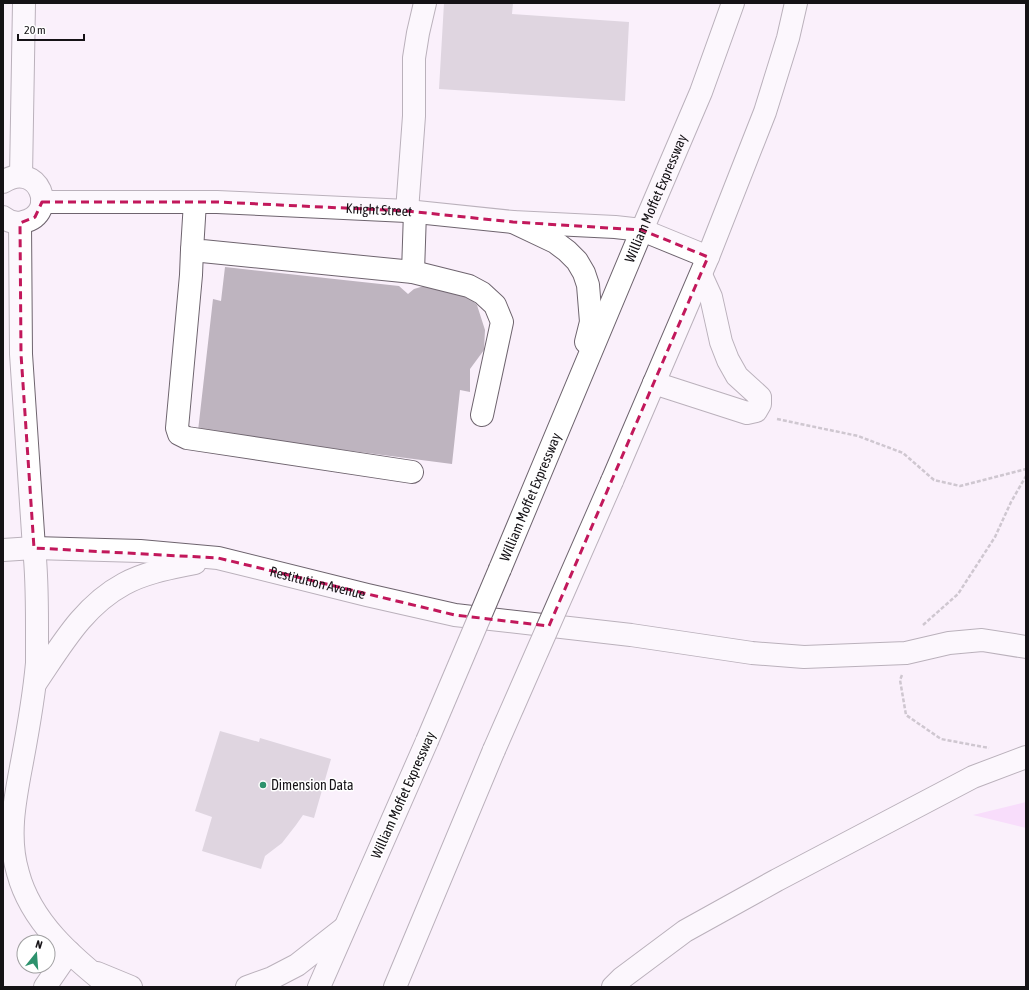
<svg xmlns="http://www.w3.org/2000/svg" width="1029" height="990" font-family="'Asap Condensed',sans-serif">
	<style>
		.green { fill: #f6c6fb }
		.building { fill: #beb4bf }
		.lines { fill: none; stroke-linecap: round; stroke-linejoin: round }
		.minor-casing { stroke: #6e646e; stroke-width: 24 }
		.major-casing { stroke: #6e646e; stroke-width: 24 }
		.path { stroke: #9b949c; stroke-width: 2.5; stroke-dasharray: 4 2; stroke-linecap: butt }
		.minor { stroke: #fff; stroke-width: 22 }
		.major { stroke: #fff; stroke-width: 22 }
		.major-bridge-casing { stroke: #6e646e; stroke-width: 24; stroke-linecap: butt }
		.major-bridge { stroke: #fff; stroke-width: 22 }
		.marked { fill: none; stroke: #c2185b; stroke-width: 3; stroke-dasharray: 8 5; stroke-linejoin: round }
		.poi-dot { fill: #2d926d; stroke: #fff; stroke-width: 1.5 }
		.labels { text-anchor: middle; stroke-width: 3; stroke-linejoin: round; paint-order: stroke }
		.street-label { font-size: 14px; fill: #151216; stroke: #fff }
		.poi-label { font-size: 14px; fill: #151216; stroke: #fff; text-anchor: start }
	</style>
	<rect width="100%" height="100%" fill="#faf0fb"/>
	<!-- green -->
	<path class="green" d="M1026,802V828L973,815Z"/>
	<!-- building -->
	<g class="building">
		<path d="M444,3H513L512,14L629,22L625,101L439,89Z"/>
		<path d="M225,267L399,286L408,294L414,289L424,286H447L465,293L477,305L485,330L484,350L470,369V392L460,390L452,464L198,431L213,299L221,301Z"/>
		<path d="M220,731L259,742L260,738L331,759L314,818L303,815L296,825L282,843L265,856L261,869L202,851L212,817L195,811Z"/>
	</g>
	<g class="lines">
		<defs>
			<g id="minor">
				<path d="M21,176L24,3"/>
				<path d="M3,182C38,159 60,214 23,222C16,224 8,221 3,217"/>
				<path id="s1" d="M42,202H217L407,211L513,222L615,227L642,230L708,257"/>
				<path d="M195,202L192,250L413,272L469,286L482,293L495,305L502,322L482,415"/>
				<path d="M407,211L414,116V58L418,33L425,3"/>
				<path d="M20,223L21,354L34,548C37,575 37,600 37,627C37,639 37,651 37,663C34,696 28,730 22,762C15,799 7,837 18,873C31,922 72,957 110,987"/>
				<path d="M192,250L191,275L177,428L179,434L187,438L412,472"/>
				<path d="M413,272L415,212"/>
				<path d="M654,383L747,413L756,411L760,404V397L737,376L728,360L721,342L711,297L701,275"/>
				<path id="s2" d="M3,550L34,548L140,551L218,558L367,595L455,615L631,635L752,653L804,657L906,653L949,643L982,640L1026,647"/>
				<path d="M35,684C61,646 83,606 124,584C146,572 171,568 195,563"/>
				<path d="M97,973L131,987"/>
				<path d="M45,987L69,952"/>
				<path d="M613,987L622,978L685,931L777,880L973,777L1026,757"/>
			</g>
			<g id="major">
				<path d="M513,222L555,242L567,251L577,261L584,273L588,285L591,322L586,342"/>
				<path d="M612,481L708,257L765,112L788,38L796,3"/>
				<path id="s3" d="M500,569L642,230L701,92L733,3"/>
				<path d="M247,987L272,978L297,965L343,929"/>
				<path d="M319,987L427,741"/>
				<path d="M395,987L494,750"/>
			</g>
		</defs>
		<!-- minor casing -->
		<use href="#minor" class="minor-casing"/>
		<!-- major casing -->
		<use href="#major" class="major-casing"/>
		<!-- path -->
		<g class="path">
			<path d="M777,419L858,436L903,453L934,480L960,486L1026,469"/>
			<path d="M923,625L958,594L995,537L1011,502L1026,476"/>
			<path d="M902,675L900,680L906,715L941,739L989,748"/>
		</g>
		<!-- minor -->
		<use href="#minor" class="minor"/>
		<!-- major -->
		<use href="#major" class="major"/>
		<defs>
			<g id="major-bridge">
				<path d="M427,741L500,569"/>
				<path d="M494,750L612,481"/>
			</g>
		</defs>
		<!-- major-bridge casing -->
		<use href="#major-bridge" class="major-bridge-casing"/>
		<!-- major-bridge -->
		<use href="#major-bridge" class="major-bridge"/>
	</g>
	<!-- marked area -->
	<path d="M0 0H1029V990H0ZM42,202H217L407,211L513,222L642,230L708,257L549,626L455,615L218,558L34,548L21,354L20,223L35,217Z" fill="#faf0fb" fill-opacity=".55" fill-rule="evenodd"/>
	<path class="marked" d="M42,202H217L407,211L513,222L642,230L708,257L549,626L455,615L218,558L34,548L21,354L20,223L35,217Z"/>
	<!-- markers -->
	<circle class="poi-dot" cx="263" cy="785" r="4"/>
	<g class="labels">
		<!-- street labels -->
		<g class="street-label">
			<text dy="5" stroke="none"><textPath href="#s3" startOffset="402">William Moffet Expressway</textPath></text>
			<text dy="5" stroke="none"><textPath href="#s1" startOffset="337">Knight Street</textPath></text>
			<text dy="5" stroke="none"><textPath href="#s3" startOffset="78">William Moffet Expressway</textPath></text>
			<text dy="5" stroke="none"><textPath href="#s2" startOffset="318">Restitution Avenue</textPath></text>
			<text transform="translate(403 795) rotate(-66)" y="5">William Moffet Expressway</text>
		</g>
		<!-- poi labels -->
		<g class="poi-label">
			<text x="271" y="790">Dimension Data</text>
		</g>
	</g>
	<!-- border -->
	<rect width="1029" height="990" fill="none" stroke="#151216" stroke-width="8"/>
	<!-- north arrow -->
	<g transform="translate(36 954) rotate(17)"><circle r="19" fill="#ffffff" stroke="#a1a0a2"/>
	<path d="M0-3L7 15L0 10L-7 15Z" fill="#2d926d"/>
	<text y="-6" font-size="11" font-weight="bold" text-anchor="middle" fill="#151216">N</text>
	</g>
	<!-- scale -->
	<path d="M18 34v6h66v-6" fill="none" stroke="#151216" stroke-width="2"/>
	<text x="24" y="34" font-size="12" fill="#151216" stroke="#ffffff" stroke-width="3" paint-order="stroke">20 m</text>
</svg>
